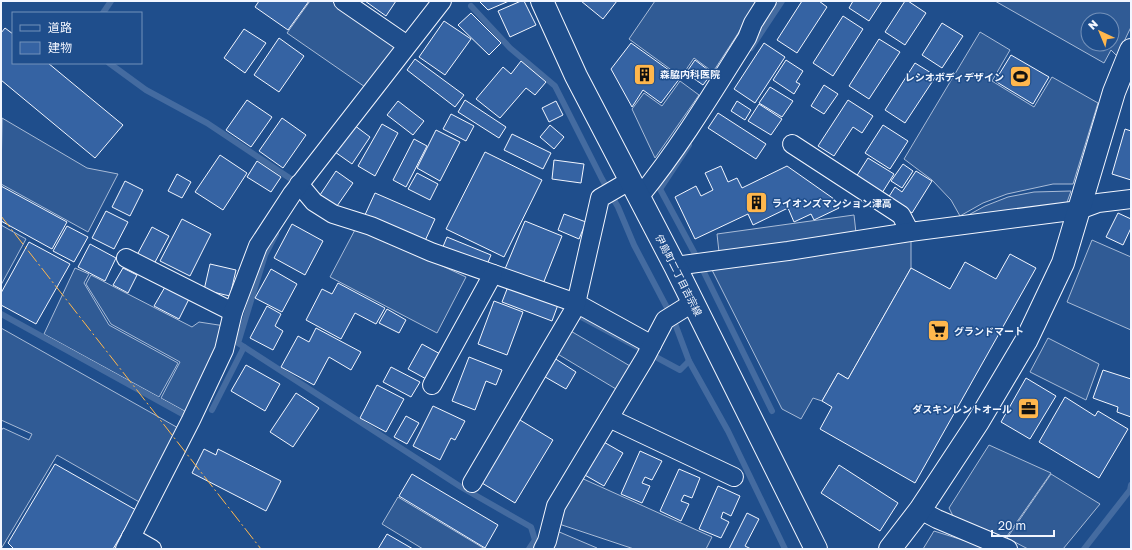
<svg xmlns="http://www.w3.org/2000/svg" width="1132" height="550" font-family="'Golos Text','Noto Sans JP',sans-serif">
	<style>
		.built { fill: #305b95; stroke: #a8bbd7; fill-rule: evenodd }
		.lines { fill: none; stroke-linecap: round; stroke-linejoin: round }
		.stream { stroke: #446ba0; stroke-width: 6 }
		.building { fill: #3563a3; stroke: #f2f6ff }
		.street-casing { stroke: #f2f6ff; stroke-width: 20 }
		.secondary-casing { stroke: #f2f6ff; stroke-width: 24 }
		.street { stroke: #1f4e8c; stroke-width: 18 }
		.secondary { stroke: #1f4e8c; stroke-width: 22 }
		.power { stroke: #ffb74d; stroke-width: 1; stroke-dasharray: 14 3 2 3; stroke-linecap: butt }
		.labels { text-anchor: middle; stroke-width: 3; stroke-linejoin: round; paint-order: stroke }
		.poi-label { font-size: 10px; font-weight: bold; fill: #f2f6ff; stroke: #1f4e8c; text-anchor: start }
		.street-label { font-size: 10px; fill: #f2f6ff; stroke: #1f4e8c }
	</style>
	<rect width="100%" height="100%" fill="#1f4e8c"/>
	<!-- built -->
	<g class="built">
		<path d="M310,1H333L398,46L368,89L287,33Z"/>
		<path d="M655,1H759L713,72L694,58L681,77L629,39Z"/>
		<path d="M995,1H1131V27L1117,56L1111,50L1104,63ZM1088,20H1112V44H1088Z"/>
		<path d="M980,32L1010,50L992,81L1034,107L1052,77L1098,103L1073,184H1053L1007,194L983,203L960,216L951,200L932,180L904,159Z"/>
		<path d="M680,81L699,95L655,158L632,109L644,93L662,106Z"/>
		<path d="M2,118L87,168L118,174L88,232L1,184Z"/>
		<path d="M1071,191L1066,205L961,219L985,206L1008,197L1034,192Z"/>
		<path d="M854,215L856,233L719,252L717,234Z"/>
		<path d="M1,225L26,239L1,285Z"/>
		<path d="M357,226L466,277L437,333L330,277Z"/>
		<path d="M1092,240L1131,257V330L1067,302Z"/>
		<path d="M911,241V268L848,379L838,373L822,401L813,398L801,419L782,409L711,268Z"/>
		<path d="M75,268L89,274L84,283L109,325L178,363L159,397L44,334Z"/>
		<path d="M91,275L192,327L199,322L225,326L190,414L161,398L180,362L111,324L86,284Z"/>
		<path d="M1,328L180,429L141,503L57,455L1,549V431L3,428L29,440L32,434L1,420Z"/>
		<path d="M569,330L630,366L616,389L556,353Z"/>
		<path d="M1048,338L1099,364L1086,400L1030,372Z"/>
		<path d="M989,445L1051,473L1005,539L953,516L949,508Z"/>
		<path d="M1051,474L1100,504L1063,549H1028L1007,538Z"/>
		<path d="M579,477L712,537L706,549H634L559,524L560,508Z"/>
		<path d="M398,497L485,549H423L382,524Z"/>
		<path d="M557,531L597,548L596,549H547Z"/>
		<path d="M934,531L988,548L989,549H923Z"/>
	</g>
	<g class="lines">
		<!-- stream -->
		<g class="stream">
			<path d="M471,6L510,48L555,86L602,179L618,207L634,245L674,321L689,361L728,431L785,549"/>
			<path d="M103,13L111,1"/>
			<path d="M751,48L782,1"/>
			<path d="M109,63L146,90L207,123L294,181"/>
			<path d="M689,145L660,189L695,254L772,411"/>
			<path d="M276,234L265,255L238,343L461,487L531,527L535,540L529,549"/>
			<path d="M574,313L680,370L689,361"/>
			<path d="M1,314L188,417"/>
			<path d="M212,410L244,347"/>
			<path d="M1084,549L1130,490L1131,485"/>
		</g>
	</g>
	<!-- building -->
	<g class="building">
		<path d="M259,1H309L288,30L255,7Z"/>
		<path d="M365,1H396L386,16Z"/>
		<path d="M479,1H509L488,10Z"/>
		<path d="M521,1H524L536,25L510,37L498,11Z"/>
		<path d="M581,1H617L603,19Z"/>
		<path d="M802,1H819L827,7L797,53L777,40Z"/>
		<path d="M853,1H882L869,21L849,8Z"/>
		<path d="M905,1H908L926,13L905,45L885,32Z"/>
		<path d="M471,13L501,43L489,55L458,25Z"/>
		<path d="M843,16L863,29L833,76L813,63Z"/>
		<path d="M444,21L471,39L445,75L419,57Z"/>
		<path d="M942,23L963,36L942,68L922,55Z"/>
		<path d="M5,28L13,34V63H48L123,125L95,158L1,80V33Z"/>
		<path d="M244,29L266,43L245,73L224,58Z"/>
		<path d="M279,38L304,56L279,92L254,75Z"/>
		<path d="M879,39L900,52L869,99L849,86Z"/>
		<path d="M631,43L680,78L661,103L643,90L632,107L611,69Z"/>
		<path d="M764,43L785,57L755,103L734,89Z"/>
		<path d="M1011,55L1049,77L1033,104L995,81Z"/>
		<path d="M415,59L464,95L455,107L407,70Z"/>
		<path d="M695,60L712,73L703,85L686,73Z"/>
		<path d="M786,60L803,71L796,82L800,84L794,94L773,80Z"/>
		<path d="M521,61L546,82L535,95L526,88L500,118L476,99L503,67L511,74Z"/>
		<path d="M915,63L936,76L905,123L885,110Z"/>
		<path d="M824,85L838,94L824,114L811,106Z"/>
		<path d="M770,87L793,101L782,117L759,103Z"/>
		<path d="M247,100L272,117L251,147L226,130Z"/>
		<path d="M465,100L506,127L499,138L458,112Z"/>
		<path d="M848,100L873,116L862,133L853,127L834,156L818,146Z"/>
		<path d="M398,101L424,121L413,135L387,115Z"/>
		<path d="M556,101L563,115L549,122L542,108Z"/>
		<path d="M737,101L751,110L745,120L731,111Z"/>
		<path d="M759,104L782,119L771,135L748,121Z"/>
		<path d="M718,113L766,144L756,159L708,128Z"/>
		<path d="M451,114L474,126L466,141L443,129Z"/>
		<path d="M282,118L306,135L283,168L259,151Z"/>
		<path d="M382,124L398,133L375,176L358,166Z"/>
		<path d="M354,125L370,137L352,164L335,152Z"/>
		<path d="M550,125L564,137L554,149L540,137Z"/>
		<path d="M883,125L908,141L890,169L865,153Z"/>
		<path d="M1125,129L1131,131V180L1112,174Z"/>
		<path d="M436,130L460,142L440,181L417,168Z"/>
		<path d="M512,134L551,153L543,169L504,150Z"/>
		<path d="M414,139L427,146L406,187L393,180Z"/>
		<path d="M485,152L542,180L504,257L446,229Z"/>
		<path d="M220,155L247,173L223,210L195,192Z"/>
		<path d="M868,158L894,174L882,193L856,177Z"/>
		<path d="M554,160L584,164L581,183L552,179Z"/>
		<path d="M257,161L281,177L271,192L247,177Z"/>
		<path d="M903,164L913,171L902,188L891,181Z"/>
		<path d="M721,166L728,182L737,178L742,188L787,166L834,199L839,208L814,220L811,214L794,222L788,208L753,225L748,214L695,239L675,197L696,186L701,196L713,190L705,173Z"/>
		<path d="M336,171L353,183L337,206L320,195Z"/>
		<path d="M916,171L932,181L912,213L888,198L895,187L902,192Z"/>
		<path d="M417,173L438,184L430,200L408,189Z"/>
		<path d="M177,174L191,182L182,198L168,191Z"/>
		<path d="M125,181L143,190L130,216L112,207Z"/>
		<path d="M1,186L67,222L52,249L1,221Z"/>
		<path d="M375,193L435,219L424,243L364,217Z"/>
		<path d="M106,211L128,222L114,249L92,238Z"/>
		<path d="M1118,213L1131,219V228L1123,245L1106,237Z"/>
		<path d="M564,214L586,222L579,239L558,230Z"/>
		<path d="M182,219L211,234L190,276L160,261Z"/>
		<path d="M525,221L562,236L543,284L505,269Z"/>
		<path d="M292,224L323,241L305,275L274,258Z"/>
		<path d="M67,226L88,237L74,262L53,251Z"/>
		<path d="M152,227L169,236L154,264L137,255Z"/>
		<path d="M447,237L491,255L486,267L442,249Z"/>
		<path d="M29,242L70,264L36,324L1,305V293Z"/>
		<path d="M90,244L116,258L105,281L78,267Z"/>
		<path d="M1010,254L1036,268L915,483L820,429L832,407L822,401L838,373L848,379L911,268L950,289L965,262L996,279Z"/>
		<path d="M210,264L236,270L230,296L204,290Z"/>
		<path d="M123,268L137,275L128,293L113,285Z"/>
		<path d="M271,269L297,284L282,312L255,298Z"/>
		<path d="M338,283L385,308L376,324L355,313L341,339L306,320L322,289L332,294Z"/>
		<path d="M509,284L559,302L552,321L502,302Z"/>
		<path d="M165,287L189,299L179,319L154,306Z"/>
		<path d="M494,301L523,312L507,355L478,344Z"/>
		<path d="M267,306L281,314L275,326L283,331L273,350L250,338Z"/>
		<path d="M387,309L406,320L399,333L379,323Z"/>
		<path d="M316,328L361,352L351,370L329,357L314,385L281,367L298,336L309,342Z"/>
		<path d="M422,344L442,355L428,380L408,369Z"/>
		<path d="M551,356L576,372L566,389L540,374Z"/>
		<path d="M469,357L502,370L496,385L486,381L475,410L452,401Z"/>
		<path d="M246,365L280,384L265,411L231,391Z"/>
		<path d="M391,367L420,382L411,397L383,382Z"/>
		<path d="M1103,370L1131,379V417L1117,412L1118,407L1093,398Z"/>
		<path d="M1026,378L1056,396L1030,439L1001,422Z"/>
		<path d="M377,385L404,399L386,432L360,418Z"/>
		<path d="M296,393L319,408L293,447L270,432Z"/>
		<path d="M1065,397L1095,416L1098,411L1128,429L1099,478L1039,442Z"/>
		<path d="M433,406L465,421L455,440L451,438L440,460L413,446Z"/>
		<path d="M406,416L419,423L407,444L394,437Z"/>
		<path d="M515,417L553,440L515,503L477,480Z"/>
		<path d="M602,441L623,453L604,486L583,474Z"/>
		<path d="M204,449L216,455L218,449L281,481L266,511L192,473Z"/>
		<path d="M640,451L662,461L652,480L645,477L642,483L650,486L642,503L621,494Z"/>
		<path d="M55,464L136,510L113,549H14L8,543Z"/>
		<path d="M839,465L898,503L880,531L821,493Z"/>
		<path d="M679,469L700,478L692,498L684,495L681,501L689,504L681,521L660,511Z"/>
		<path d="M412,474L498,525L485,548L399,496Z"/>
		<path d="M718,486L740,496L731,516L723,512L721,518L729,522L721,538L699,529Z"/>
		<path d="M747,513L759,519L745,546L751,549H729Z"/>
		<path d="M387,534L413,549H378Z"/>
	</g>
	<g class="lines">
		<defs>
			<g id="street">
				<path d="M343,1L407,45"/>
				<path d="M792,144L901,215L910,232"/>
				<path d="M299,184L314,202L333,214L371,226L431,252L576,303L652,345"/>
				<path d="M640,196C680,147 713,92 747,38L753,23L767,1"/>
				<path d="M126,258L233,312"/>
				<path d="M675,266L788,251L910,232L1079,210L1098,203L1131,199"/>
				<path d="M432,385L493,274"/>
				<path d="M609,418L734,477"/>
				<path d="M472,483L575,308L600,198L631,180"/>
				<path d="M920,510L937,519L1008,549"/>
				<path d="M131,537L152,549"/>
				<path d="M125,549L191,420L224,350L233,312L258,246L292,194L442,1"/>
				<path d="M543,549L547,541L556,506L645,358L665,320L694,302"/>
			</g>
			<g id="secondary">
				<path d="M542,1L576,76L675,266L816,549"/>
				<path d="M890,549L920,510L978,422L1026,341L1063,263L1114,92L1131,50"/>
			</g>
		</defs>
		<!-- street casing -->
		<use href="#street" class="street-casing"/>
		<!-- secondary casing -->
		<use href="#secondary" class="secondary-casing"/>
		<!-- street -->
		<use href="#street" class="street"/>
		<!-- secondary -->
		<use href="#secondary" class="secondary"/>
		<!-- power -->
		<path class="power" d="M1,216L261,549"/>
	</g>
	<!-- icons -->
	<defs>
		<symbol id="building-square" viewBox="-11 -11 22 22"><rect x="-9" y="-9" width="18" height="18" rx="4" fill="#ffb74d" stroke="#1f4e8c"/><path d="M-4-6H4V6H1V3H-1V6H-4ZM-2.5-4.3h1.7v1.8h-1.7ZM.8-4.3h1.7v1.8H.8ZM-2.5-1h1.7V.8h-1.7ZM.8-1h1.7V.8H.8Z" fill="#111"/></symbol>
		<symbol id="stadium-square" viewBox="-11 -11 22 22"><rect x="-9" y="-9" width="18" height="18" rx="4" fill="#ffb74d" stroke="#1f4e8c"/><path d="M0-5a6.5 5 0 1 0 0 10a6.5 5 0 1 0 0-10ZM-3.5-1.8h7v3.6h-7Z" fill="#111"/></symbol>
		<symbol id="supermarket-square" viewBox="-11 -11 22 22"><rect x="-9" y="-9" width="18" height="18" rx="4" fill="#ffb74d" stroke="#1f4e8c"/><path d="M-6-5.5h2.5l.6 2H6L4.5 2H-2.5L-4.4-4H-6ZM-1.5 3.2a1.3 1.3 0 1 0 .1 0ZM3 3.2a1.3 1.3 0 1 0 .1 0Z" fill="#111"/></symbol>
		<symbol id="office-square" viewBox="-11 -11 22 22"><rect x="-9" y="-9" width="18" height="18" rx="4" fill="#ffb74d" stroke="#1f4e8c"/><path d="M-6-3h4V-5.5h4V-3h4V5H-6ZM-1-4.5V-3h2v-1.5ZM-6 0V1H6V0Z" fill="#111"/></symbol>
	</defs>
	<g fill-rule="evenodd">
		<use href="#building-square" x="632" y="62" width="25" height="25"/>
		<use href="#stadium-square" x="1008" y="64" width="25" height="25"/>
		<use href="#building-square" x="744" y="190" width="25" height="25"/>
		<use href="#supermarket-square" x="926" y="318" width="25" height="25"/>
		<use href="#office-square" x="1016" y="396" width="25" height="25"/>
	</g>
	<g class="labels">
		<!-- poi labels -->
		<g class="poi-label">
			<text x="660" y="78">森脇内科医院</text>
			<text x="1004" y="81" text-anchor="end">レシオボディデザイン</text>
			<text x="772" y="207">ライオンズマンション津高</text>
			<text x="954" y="335">グランドマート</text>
			<text x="1012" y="413" text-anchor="end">ダスキンレントオール</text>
		</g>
		<!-- street labels -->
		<g class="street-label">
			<text transform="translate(679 275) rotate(63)" y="4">伊島町二丁目吉宗線</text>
		</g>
	</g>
	<!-- border -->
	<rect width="1132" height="550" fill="none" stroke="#f2f6ff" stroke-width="4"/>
	<!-- legend -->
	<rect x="12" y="12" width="130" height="52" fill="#1f4e8c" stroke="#7391ba"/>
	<rect x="20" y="25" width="20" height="6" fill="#1f4e8c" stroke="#7391ba"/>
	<text x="48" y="32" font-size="12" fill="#f2f6ff">道路</text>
	<rect x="20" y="42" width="20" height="12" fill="#3563a3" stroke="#7391ba"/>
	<text x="48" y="52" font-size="12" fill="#f2f6ff">建物</text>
	<!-- north arrow -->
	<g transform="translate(1100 32) rotate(316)"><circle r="19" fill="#1f4e8c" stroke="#7391ba"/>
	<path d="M0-3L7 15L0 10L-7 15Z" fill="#ffb74d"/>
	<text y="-6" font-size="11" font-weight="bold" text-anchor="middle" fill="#f2f6ff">N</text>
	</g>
	<!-- scale -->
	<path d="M992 530v6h62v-6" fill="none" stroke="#f2f6ff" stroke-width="2"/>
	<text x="998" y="530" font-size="12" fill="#f2f6ff" stroke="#1f4e8c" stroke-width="3" paint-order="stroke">20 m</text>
</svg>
